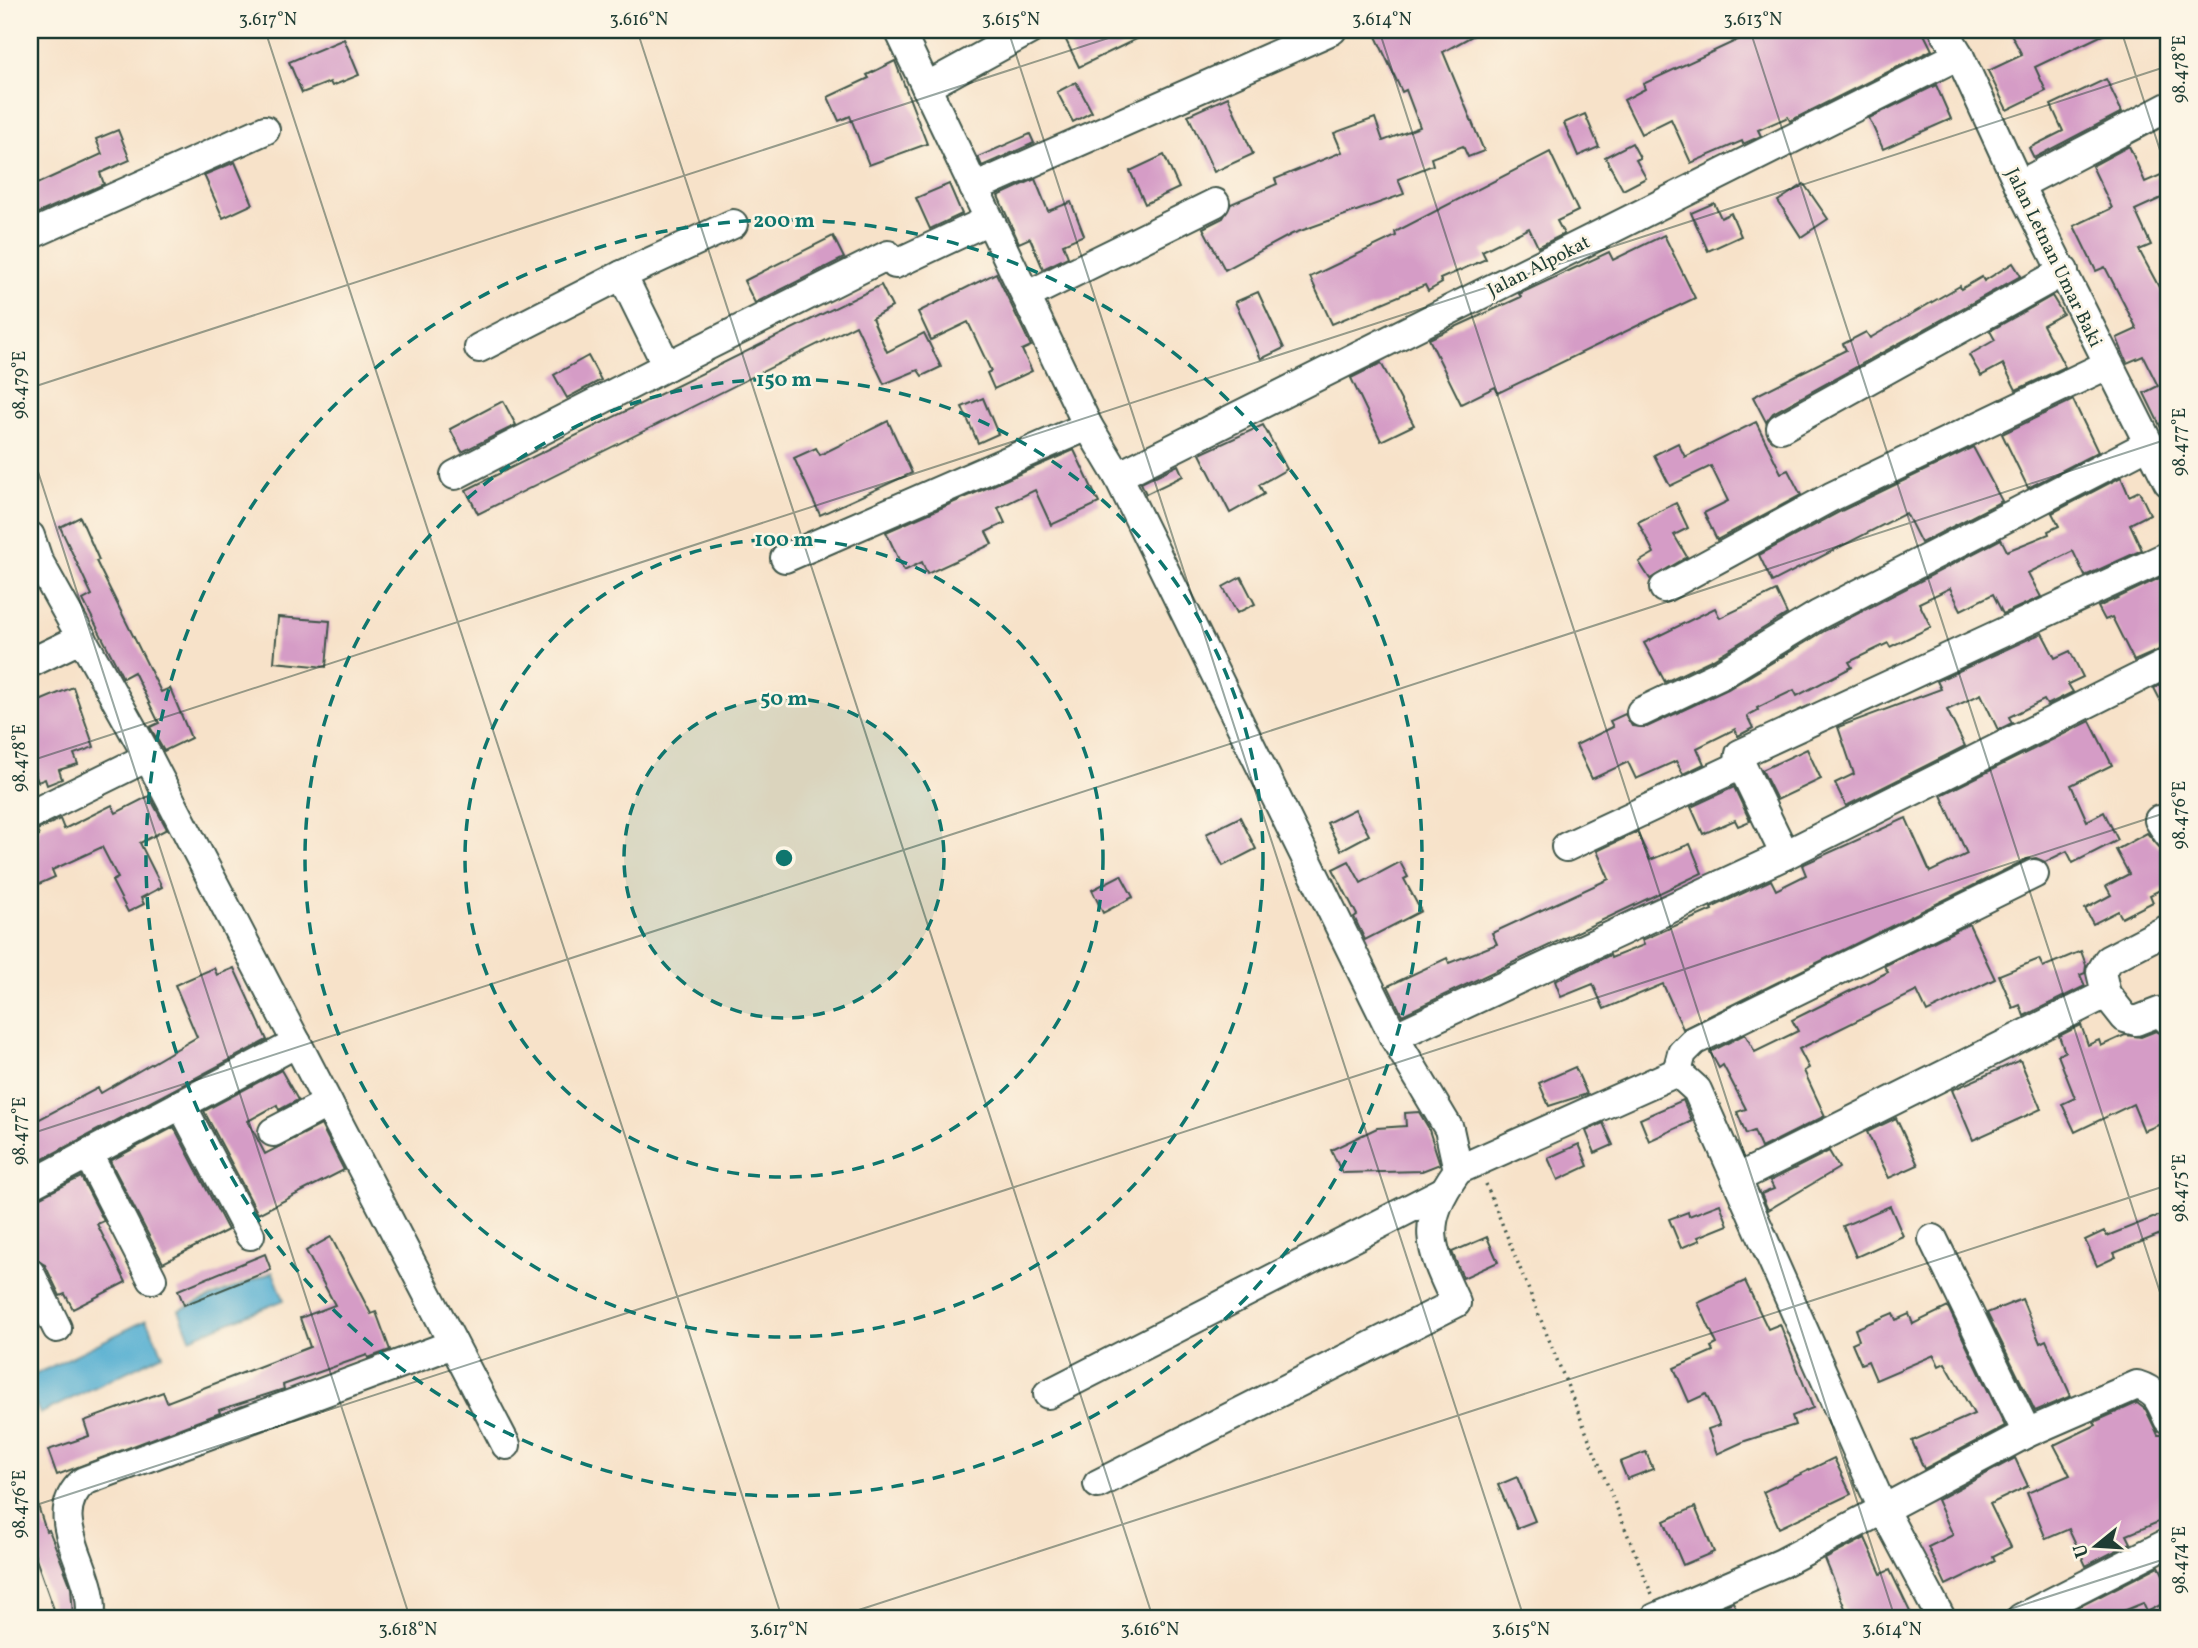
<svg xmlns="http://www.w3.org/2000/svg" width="2198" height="1648" font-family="Vollkorn,serif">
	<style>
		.water { fill: #53aed1; stroke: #397682; stroke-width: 2 }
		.building { fill: #d59cc6 }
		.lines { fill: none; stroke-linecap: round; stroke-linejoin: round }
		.minor-casing { stroke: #3f564a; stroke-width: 32 }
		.path { stroke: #3f564a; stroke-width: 3.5; stroke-dasharray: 2 5; stroke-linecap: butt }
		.minor { stroke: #fff; stroke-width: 28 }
		.ticks { fill: none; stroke: #1f3d34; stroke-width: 2; stroke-opacity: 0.45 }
		.ring { fill: none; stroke: #0f766e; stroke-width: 3.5; stroke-dasharray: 12 9 }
		.labels { text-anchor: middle; stroke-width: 5; stroke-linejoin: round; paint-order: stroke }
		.street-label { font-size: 19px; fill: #1f3d34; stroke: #fcf5e5 }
		.centre { fill: #0f766e; stroke: #fcf5e5; stroke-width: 3.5 }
		.ring-label { font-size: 21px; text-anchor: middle; font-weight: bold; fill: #0f766e; stroke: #fcf5e5; stroke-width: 5; stroke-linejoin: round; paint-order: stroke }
		.neatline { fill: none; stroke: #1f3d34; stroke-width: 2.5 }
		.ticks-label { font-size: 18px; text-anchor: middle; fill: #1f3d34 }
	</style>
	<rect width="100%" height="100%" fill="#fcf5e5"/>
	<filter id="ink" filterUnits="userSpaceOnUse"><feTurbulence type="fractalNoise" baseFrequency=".0143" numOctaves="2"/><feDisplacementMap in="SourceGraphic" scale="14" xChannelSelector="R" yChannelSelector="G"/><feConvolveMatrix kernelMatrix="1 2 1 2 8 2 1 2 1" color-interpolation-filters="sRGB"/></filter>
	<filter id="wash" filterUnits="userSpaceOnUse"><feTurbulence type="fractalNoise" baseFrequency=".00686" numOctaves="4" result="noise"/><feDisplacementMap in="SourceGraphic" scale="28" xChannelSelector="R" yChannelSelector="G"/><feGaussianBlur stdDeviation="1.57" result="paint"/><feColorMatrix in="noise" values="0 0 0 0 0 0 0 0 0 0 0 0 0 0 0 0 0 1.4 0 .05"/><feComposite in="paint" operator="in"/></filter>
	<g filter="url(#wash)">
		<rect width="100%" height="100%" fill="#f7e2c9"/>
		<!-- water -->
		<g class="water">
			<path d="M273,1272L284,1300L190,1338L179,1310Z"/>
			<path d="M146,1320L163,1354L40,1414L30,1393V1377Z"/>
		</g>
		<g id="blocks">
			<!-- building -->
			<g class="building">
				<path d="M1061,30H1155L1079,67Z"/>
				<path d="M1373,30H1483L1443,52L1484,151L1468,157L1463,146L1431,158L1433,165L1398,179L1404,194L1292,234L1225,270L1203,228L1223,218L1231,204L1277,184L1275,179L1342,152L1334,133L1375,118L1383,141L1420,127L1406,90L1402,92Z"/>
				<path d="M1759,30H1922L1932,50L1790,121L1788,117L1758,130L1761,136L1743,144L1742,141L1691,163L1671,119L1641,134L1624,100L1645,89L1643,84Z"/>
				<path d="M2009,30H2113L2035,67L2046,91L2007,110L1988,71L2022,55Z"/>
				<path d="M344,39L359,75L332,86L330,82L302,93L289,62Z"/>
				<path d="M895,61L927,144L869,165L850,116L839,121L828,97L869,78L867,75Z"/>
				<path d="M2106,79L2122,112L2034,158L2029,148L2063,131L2051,105Z"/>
				<path d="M1076,82L1092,112L1073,122L1057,92Z"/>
				<path d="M1936,85L1951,119L1883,149L1869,118Z"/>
				<path d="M1228,97L1253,154L1214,172L1188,115Z"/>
				<path d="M1585,114L1599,147L1578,156L1564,123Z"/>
				<path d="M118,130L130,160L100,173L104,184L36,214L30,200V187L102,154L96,139Z"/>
				<path d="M1030,134L1034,143L982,166L978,157Z"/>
				<path d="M1632,143L1640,158L1636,160L1646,178L1623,190L1605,157Z"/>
				<path d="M2129,146L2145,182L2163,174L2168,187V195L2135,210L2151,245L2139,250L2168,304V442L2144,393L2158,386L2143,356L2127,363L2117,338L2137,329L2105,267L2096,271L2074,226L2112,208L2092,166Z"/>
				<path d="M1550,152L1578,211L1557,221L1564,234L1538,247L1529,228L1482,251L1486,259L1440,279L1442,283L1428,291L1425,285L1332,324L1310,277L1396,236L1395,232Z"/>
				<path d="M1164,155L1179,188L1145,204L1130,171Z"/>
				<path d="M235,162L253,204L223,218L204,175Z"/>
				<path d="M1035,179L1048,211L1071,202L1084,235L1063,244L1068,257L1043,269L1030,238L1019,243L998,196Z"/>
				<path d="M949,184L962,214L930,229L916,198Z"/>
				<path d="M1804,184L1828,219L1801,237L1778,201Z"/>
				<path d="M1714,203L1721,218L1731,213L1741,236L1708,251L1691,213Z"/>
				<path d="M1664,235L1695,298L1498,393L1495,387L1461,404L1429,339L1521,297L1519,294L1609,252L1613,260Z"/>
				<path d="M833,236L844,258L755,303L744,281Z"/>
				<path d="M2013,263L2021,276L1773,413L1766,422L1753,397L1846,350L1843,344L1866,332L1870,338L1960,286L1961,289L1982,277L1984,281Z"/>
				<path d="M996,273L1031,346L1022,350L1032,371L994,389L987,373L991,371L968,322L931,340L918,312Z"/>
				<path d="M881,285L892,307L872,318L887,352L924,333L941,367L922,376L918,370L884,384L856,325L478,514L466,490Z"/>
				<path d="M1258,292L1284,348L1261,359L1235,302Z"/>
				<path d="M2052,296L2063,314L2043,325L2065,367L2016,390L2003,364L1981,376L1969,355L1995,340L1990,331Z"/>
				<path d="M588,356L601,380L567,398L554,375Z"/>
				<path d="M1381,363L1414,425L1381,441L1351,378Z"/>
				<path d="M983,398L998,434L978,443L962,407Z"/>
				<path d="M2073,400L2098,452L2028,488L2002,434Z"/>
				<path d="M503,401L516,425L462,452L450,429Z"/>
				<path d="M888,421L912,473L820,515L794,458L816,448L820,455Z"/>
				<path d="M1756,422L1781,473L1788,470L1801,495L1717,540L1704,513L1728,501L1711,466L1670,486L1654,455L1678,443L1685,457Z"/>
				<path d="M1263,425L1287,469L1259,485L1264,494L1230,513L1200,454Z"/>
				<path d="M1973,447L2002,501L1921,543L1906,513L1772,582L1759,555L1839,512Z"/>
				<path d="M1074,450L1099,503L1051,525L1035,490L998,508L1005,523L986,532L992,544L927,574L922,562L904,571L886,532Z"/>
				<path d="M1178,465L1183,476L1146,494L1141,483Z"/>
				<path d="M2121,477L2129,496L2139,491L2150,514L2130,524L2142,550L2085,576L2073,551L2028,573L2041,597L2003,614L1993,594L1961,610L1950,588L1919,603L1931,627L1890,647L1888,643L1849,662L1852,667L1797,696L1794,690L1757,708L1758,710L1747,716L1753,728L1738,736L1735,729L1697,748L1704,764L1683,774L1676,761L1636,779L1628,762L1592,779L1576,745L1613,727L1610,721L1625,714L1632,726L1647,727L1728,689L1826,630L2001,539L2007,551L2049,534L2048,531L2059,526L2052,513Z"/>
				<path d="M1676,503L1688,528L1674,535L1687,557L1650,579L1639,562L1654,553L1638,522Z"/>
				<path d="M80,517L99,560L96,561L161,692L170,688L191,738L164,751L150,727L159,723L134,672L123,678L83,600L92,595L60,527Z"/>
				<path d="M2168,574V646L2134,661L2112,617L2105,620L2098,607Z"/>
				<path d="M1241,577L1255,604L1237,613L1223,587Z"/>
				<path d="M1776,591L1787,614L1713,659L1665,682L1644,643L1715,608L1720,618Z"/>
				<path d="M278,617L330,621L326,667L274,662Z"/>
				<path d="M2042,633L2055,658L2070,651L2083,677L2068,684L2073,692L2047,705L2044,700L2009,717L2012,723L1998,730L1981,694L1947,710L1965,746L1846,806L1835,783L1854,774L1838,727L1941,689L1937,681Z"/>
				<path d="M2168,681V715L2154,688Z"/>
				<path d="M73,687L94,747L74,754L78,764L59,770L62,779L47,785L45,779L38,782L30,760V705Z"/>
				<path d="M2090,721L2112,765L2071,785L2087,821L2104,812L2118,840L2073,863L2067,851L2045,862L2036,858L2027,859L1683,1029L1663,984L1604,1009L1593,984L1561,997L1555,981L1610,955L1611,958L1644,945L1642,940L1712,910L1711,908L1771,880L1776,890L1806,875L1802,865L1906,818L1930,872L1967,854L1941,795Z"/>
				<path d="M1807,749L1821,779L1777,800L1762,770Z"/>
				<path d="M1734,787L1750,821L1738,826L1735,820L1703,834L1691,807Z"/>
				<path d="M149,796L167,829L140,843L162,887L141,898L144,904L128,912L112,881L118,878L102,847L52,870L55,877L30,888V840L39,836L37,830L60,819L64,829L112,805L116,813Z"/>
				<path d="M1355,809L1369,835L1341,850L1327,823Z"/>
				<path d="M1240,817L1256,849L1223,866L1206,834Z"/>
				<path d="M1637,832L1650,860L1690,844L1702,873L1402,1015L1388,986L1447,958L1449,963L1497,944L1492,933L1609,879L1597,851Z"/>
				<path d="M2147,833L2160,848L2168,851V886L2150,895L2153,902L2122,918L2118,911L2093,924L2085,909L2111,895L2106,886L2129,874L2116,850Z"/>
				<path d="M1349,861L1361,883L1400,862L1408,877L1404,879L1421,911L1365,940L1354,917L1357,915L1333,869Z"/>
				<path d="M1121,875L1133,897L1103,913L1092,890Z"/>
				<path d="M1969,924L1995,979L1927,1012L1917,991L1799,1049L1809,1068L1804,1071L1825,1116L1761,1148L1754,1131L1746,1134L1737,1112L1746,1109L1723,1065L1719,1068L1710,1052L1745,1034L1755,1052L1798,1031L1792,1020L1888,972L1884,966Z"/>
				<path d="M2081,951L2086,965L2085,973L2080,975L2085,986L2024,1016L2020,1005L2013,1008L1999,975L2039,959L2043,967Z"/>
				<path d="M214,968L217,975L234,968L267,1040L30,1166V1124L98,1088L101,1093L197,1037L175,985Z"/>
				<path d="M2081,1025L2088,1045L2099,1040L2101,1046L2125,1035L2141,1037L2156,1031L2166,1036L2168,1121L2144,1131L2133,1104L2075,1132L2062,1104L2075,1098L2058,1055L2065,1052L2059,1036Z"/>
				<path d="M2020,1060L2041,1109L1973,1140L1952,1090Z"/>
				<path d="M1575,1067L1587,1094L1549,1106L1539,1083Z"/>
				<path d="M281,1070L298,1100L279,1110L277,1105L248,1121L265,1154L321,1125L344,1170L258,1214L204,1111Z"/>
				<path d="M1683,1100L1692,1121L1649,1141L1640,1119Z"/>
				<path d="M1419,1112L1428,1127L1440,1164L1422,1171L1342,1173L1331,1150L1377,1128L1406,1126L1405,1113Z"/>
				<path d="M1896,1118L1918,1165L1889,1178L1867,1132Z"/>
				<path d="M1603,1123L1613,1145L1595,1153L1586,1131Z"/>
				<path d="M174,1127L228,1230L163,1263L110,1161Z"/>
				<path d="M1579,1144L1588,1166L1558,1180L1548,1158Z"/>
				<path d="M1829,1151L1839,1168L1768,1210L1761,1194L1774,1189L1770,1181Z"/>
				<path d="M81,1177L104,1221L97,1224L126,1282L73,1309L65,1294L60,1296L45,1265L30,1257V1202Z"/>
				<path d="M1720,1204L1728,1225L1698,1237L1700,1240L1681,1248L1669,1219L1688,1212L1689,1216Z"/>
				<path d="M1890,1206L1903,1236L1856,1257L1843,1226Z"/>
				<path d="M2168,1212V1231L2114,1253L2116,1257L2097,1266L2085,1240L2104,1231L2107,1236Z"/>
				<path d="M331,1237L371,1314L376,1312L390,1350L368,1358L367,1355L283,1385L284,1389L219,1410L220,1413L57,1475L48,1450L89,1436L84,1421L163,1392L167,1402L310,1347L300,1318L335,1305L306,1251Z"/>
				<path d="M1487,1237L1498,1262L1463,1278L1452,1252Z"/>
				<path d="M265,1254L271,1270L184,1305L178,1290Z"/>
				<path d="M1745,1281L1768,1329L1780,1324L1813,1408L1792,1416L1795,1425L1745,1441L1717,1454L1708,1429L1720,1425L1706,1394L1689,1402L1674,1368L1713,1351L1711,1347L1717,1344L1698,1303Z"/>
				<path d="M2022,1299L2040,1343L2046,1340L2071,1396L2035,1411L1987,1313Z"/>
				<path d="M1948,1307L2005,1426L1924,1469L1912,1441L1974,1414L1945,1363L1939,1366L1934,1355L1876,1380L1868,1361L1861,1364L1852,1343L1859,1340L1855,1329L1893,1313L1896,1320L1909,1314L1913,1324Z"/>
				<path d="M2137,1403L2146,1410L2158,1435H2165L2168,1443V1518L2127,1535L2131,1543L2086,1566L2069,1529L2046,1539L2027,1493L2070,1475L2054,1445L2096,1425L2094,1422Z"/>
				<path d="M1646,1452L1653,1469L1627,1479L1620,1462Z"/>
				<path d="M1834,1458L1851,1494L1779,1528L1763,1492Z"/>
				<path d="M2015,1458L2028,1486L1990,1504L2011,1547L1993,1556L1995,1561L1946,1585L1928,1547L1953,1535L1937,1500Z"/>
				<path d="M1517,1477L1535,1521L1517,1528L1498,1485Z"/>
				<path d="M34,1493L46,1531L49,1530L71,1587L73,1616L68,1618H57L30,1542V1494Z"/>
				<path d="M1695,1507L1714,1552L1683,1565L1664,1521Z"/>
				<path d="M1865,1538L1881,1574L1890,1570L1913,1618H1849L1825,1559Z"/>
				<path d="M2159,1566L2168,1585V1601L2147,1612L2143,1603L2106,1618H2057Z"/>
				<path d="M1733,1602L1741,1618H1696Z"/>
			</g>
		</g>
	</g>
	<g filter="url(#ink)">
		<use href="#blocks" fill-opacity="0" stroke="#3f564a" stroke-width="2"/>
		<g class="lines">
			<defs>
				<g id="minor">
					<path d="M899,30L1088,426L1118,476L1394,1037L1449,1129L1458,1170L1677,1072"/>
					<path d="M1944,30L1959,55L2019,185L2168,482"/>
					<path d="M926,87L1030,30"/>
					<path d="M2019,185L2168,107"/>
					<path d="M974,188L1332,30"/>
					<path d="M30,235L265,130"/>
					<path d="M622,275L733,224"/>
					<path d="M1026,296L1215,203"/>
					<path d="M479,348L622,275L667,366L888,255L895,264L989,220"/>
					<path d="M1781,428L2064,271"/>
					<path d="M455,475L667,366"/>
					<path d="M1118,476L1959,55"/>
					<path d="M30,536L38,560L148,757L506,1445"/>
					<path d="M785,558L1088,426"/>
					<path d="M1664,588L1831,497L2107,365"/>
					<path d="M30,663L82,638"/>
					<path d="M1641,712L1721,674L1818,615L2149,444"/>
					<path d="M30,815L148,757"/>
					<path d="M2159,820L2168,834"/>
					<path d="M1566,847L1741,765"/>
					<path d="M1785,855L1739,760L1740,754L2168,556"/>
					<path d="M2106,994L2125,1018L2136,1021L2159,1012L2168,1020"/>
					<path d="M1394,1037L1785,855L2168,663"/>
					<path d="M1677,1072L1697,1090L1883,1509L1941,1618"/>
					<path d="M1677,1072L1682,1053L1694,1041L2034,874"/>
					<path d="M181,1104L250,1235"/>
					<path d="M273,1132L328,1103"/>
					<path d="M88,1154L152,1279"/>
					<path d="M1736,1179L2106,994L2101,972L2108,960L2168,929"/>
					<path d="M30,1185L297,1043"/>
					<path d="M1933,1239L2027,1433"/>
					<path d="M30,1273L57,1328"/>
					<path d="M1048,1394L1442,1192"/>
					<path d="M1098,1484L1456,1303C1429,1246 1419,1224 1458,1170"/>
					<path d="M90,1618C99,1573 40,1518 84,1481L453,1344"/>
					<path d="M1655,1618L1782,1563L2027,1433L2137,1385C2157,1391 2160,1401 2168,1419"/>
					<path d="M2021,1618L2168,1543"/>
				</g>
			</defs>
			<!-- minor casing -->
			<use href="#minor" class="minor-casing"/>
			<!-- path -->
			<path class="path" d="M1486,1184L1652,1595"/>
			<!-- minor -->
			<use href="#minor" class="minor"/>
		</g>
	</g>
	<!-- ticks -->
	<path class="ticks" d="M265,30L782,1618M637,30L1153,1618M1008,30L1524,1618M1379,30L1895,1618M1750,30L2168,1317M2121,30L2168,175M30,388L1133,30M30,447L410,1618M30,761L2168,66M30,1134L2168,439M30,1507L2168,812M30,1589L39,1618M834,1618L2168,1185M1982,1618L2168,1558"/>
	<!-- distance rings -->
	<circle cx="784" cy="858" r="160" fill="#0f766e" fill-opacity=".12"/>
	<g class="ring">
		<circle cx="784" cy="858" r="160"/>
		<circle cx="784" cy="858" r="319"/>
		<circle cx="784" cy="858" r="479"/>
		<circle cx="784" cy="858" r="638"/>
	</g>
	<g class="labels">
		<!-- street labels -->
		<g class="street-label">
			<text transform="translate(2055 257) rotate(64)" y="7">Jalan Letnan Umar Baki</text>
			<text transform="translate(1538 265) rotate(-27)" y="7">Jalan Alpokat</text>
		</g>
	</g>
	<circle cx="784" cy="858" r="10" class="centre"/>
	<g class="ring-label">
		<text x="784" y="227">200 m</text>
		<text x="784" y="386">150 m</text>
		<text x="784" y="546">100 m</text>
		<text x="784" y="705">50 m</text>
	</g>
	<!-- margin -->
	<rect width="2198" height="1648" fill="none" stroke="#fcf5e5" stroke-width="77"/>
	<!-- north arrow -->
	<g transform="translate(2096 1546) rotate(252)" stroke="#fcf5e5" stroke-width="5" paint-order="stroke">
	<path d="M0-5L12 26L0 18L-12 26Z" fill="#1f3d34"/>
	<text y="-10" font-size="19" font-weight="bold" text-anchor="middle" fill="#1f3d34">U</text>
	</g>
	<rect x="38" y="38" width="2122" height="1572" class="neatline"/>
	<g class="ticks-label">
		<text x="268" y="25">3.617°N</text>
		<text x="639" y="25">3.616°N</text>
		<text x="1011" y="25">3.615°N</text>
		<text x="1382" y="25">3.614°N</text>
		<text x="1753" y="25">3.613°N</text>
		<text transform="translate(2179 69) rotate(-90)" y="6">98.478°E</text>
		<text transform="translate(19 385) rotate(-90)" y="6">98.479°E</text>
		<text transform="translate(2179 442) rotate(-90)" y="6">98.477°E</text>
		<text transform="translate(19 758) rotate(-90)" y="6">98.478°E</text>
		<text transform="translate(2179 815) rotate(-90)" y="6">98.476°E</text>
		<text transform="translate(19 1131) rotate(-90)" y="6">98.477°E</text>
		<text transform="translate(2179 1188) rotate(-90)" y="6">98.475°E</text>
		<text transform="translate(19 1504) rotate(-90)" y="6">98.476°E</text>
		<text transform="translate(2179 1560) rotate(-90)" y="6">98.474°E</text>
		<text x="408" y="1635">3.618°N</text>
		<text x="779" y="1635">3.617°N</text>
		<text x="1150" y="1635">3.616°N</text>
		<text x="1521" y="1635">3.615°N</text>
		<text x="1892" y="1635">3.614°N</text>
	</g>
</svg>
